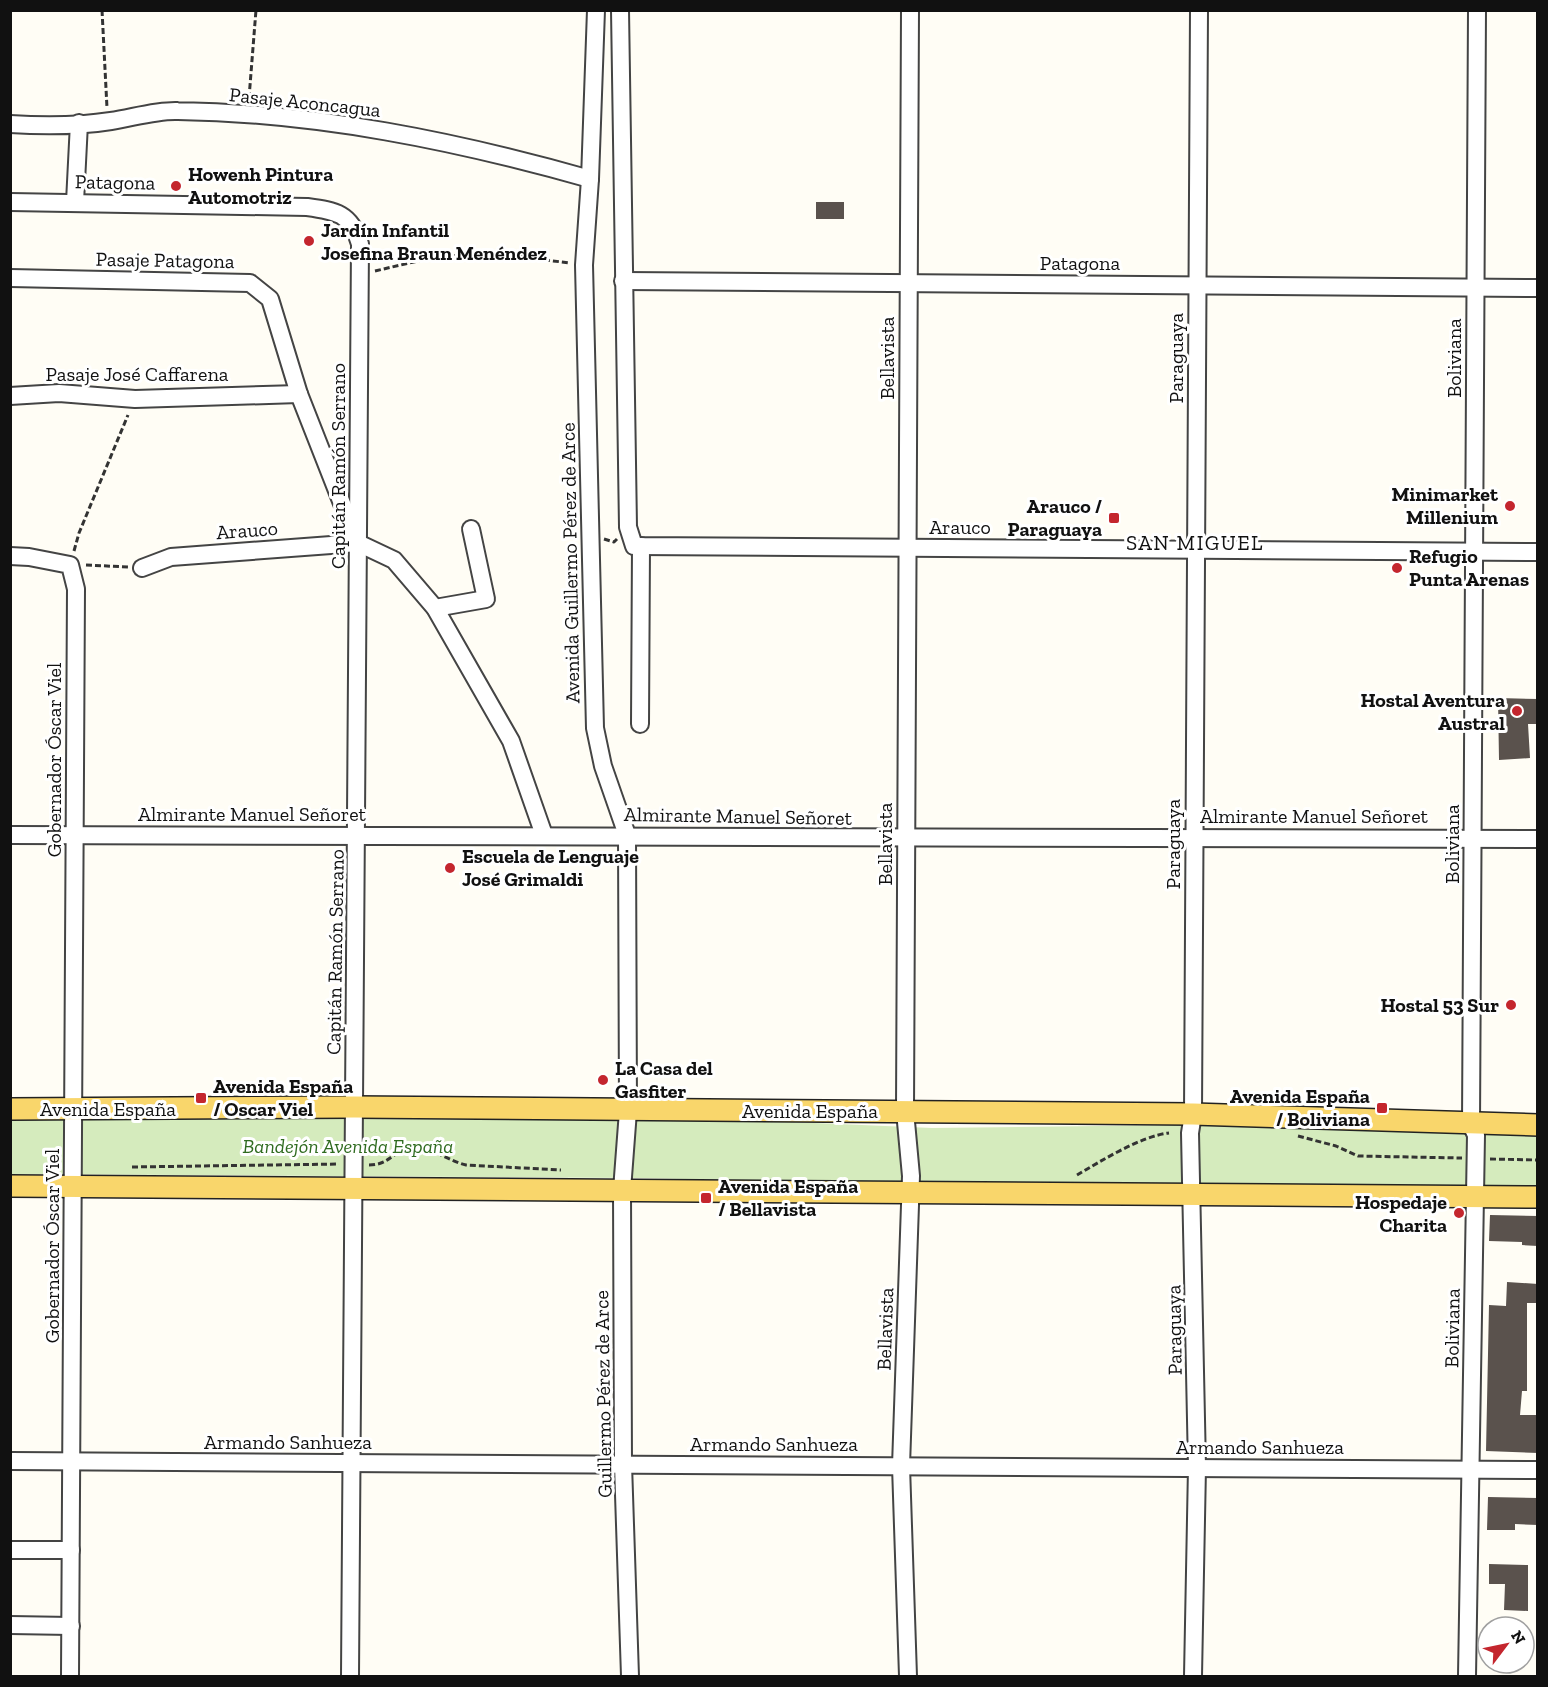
<svg xmlns="http://www.w3.org/2000/svg" width="1548" height="1687" font-family="'Zilla Slab',serif">
	<style>
		.green { fill: #d5ebbd }
		.building { fill: #5a524d }
		.lines { fill: none; stroke-linecap: round; stroke-linejoin: round }
		.minor-casing { stroke: #444; stroke-width: 20 }
		.major-casing { stroke: #222; stroke-width: 24 }
		.path { stroke: #333; stroke-width: 3; stroke-dasharray: 6 3; stroke-linecap: butt }
		.minor { stroke: #fff; stroke-width: 16 }
		.major { stroke: #f9d66b; stroke-width: 21 }
		.poi-dot { fill: #c4262e; stroke: #fff; stroke-width: 2 }
		.labels { text-anchor: middle; stroke-width: 6; stroke-linejoin: round; paint-order: stroke }
		.street-label { font-size: 20px; fill: #111; stroke: #fff }
		.poi-label { font-size: 20px; font-weight: bold; fill: #111; stroke: #fff; text-anchor: start }
		.park-label { font-size: 20px; font-style: italic; fill: #2f6b1f; stroke: #fff }
		.neighbourhood-label { font-size: 21px; letter-spacing: 1.5px; fill: #111; stroke: #fff }
	</style>
	<rect width="100%" height="100%" fill="#fffdf5"/>
	<!-- green -->
	<path class="green" d="M10,1113L628,1115L932,1128L1180,1125L1537,1135V1190L1192,1183L984,1185L633,1178L11,1174Z"/>
	<!-- building -->
	<g class="building">
		<rect x="816" y="202" width="28" height="17"/>
		<path d="M1498,698L1538,699V724H1528L1530,758L1499,760Z"/>
		<path d="M1490,1215L1538,1216V1246L1522,1245V1242L1489,1241Z"/>
		<path d="M1507,1282L1538,1284V1303H1527V1391H1522L1520,1415H1538V1453L1486,1451L1489,1305L1506,1306Z"/>
		<path d="M1488,1497L1538,1498V1525L1515,1524V1530H1487Z"/>
		<path d="M1489,1564L1528,1565V1611L1504,1610L1505,1584H1489Z"/>
	</g>
	<g class="lines">
		<defs>
			<g id="minor">
				<path d="M596,10L590,179L584,265L595,728L603,766L627,835L628,1111L622,1190L623,1464L630,1676"/>
				<path d="M620,10L628,527L634,546L1538,552"/>
				<path d="M10,124C42,126 79,126 111,121C132,118 156,110 178,111C318,113 456,141 590,179"/>
				<path d="M10,202L307,207C336,211 351,213 360,244L350,1676"/>
				<path d="M75,202L79,123"/>
				<path d="M10,278L250,283L270,299L299,394L354,534"/>
				<path d="M623,281L1538,288"/>
				<path d="M10,396L59,393L135,399L299,394"/>
				<path d="M358,543L394,560L435,608L511,741L544,835"/>
				<path d="M10,556L29,557L70,565L76,589L70,1676"/>
				<path d="M142,568L171,557L358,543"/>
				<path d="M435,608L486,599L471,529"/>
				<path d="M640,724L641,546"/>
				<path d="M10,835L1538,839"/>
				<path d="M10,1461L1538,1470"/>
				<path d="M10,1550H71"/>
				<path d="M10,1625L71,1626"/>
				<path d="M908,1676L901,1466L911,1176L905,1111L910,10"/>
				<path d="M1193,1676L1197,1467L1190,1133L1193,1114L1199,10"/>
				<path d="M1467,1676L1476,1135L1471,1125L1477,10"/>
			</g>
			<g id="major">
				<path d="M10,1109L354,1107L1193,1114L1538,1125"/>
				<path d="M10,1186L1538,1197"/>
			</g>
		</defs>
		<!-- minor casing -->
		<use href="#minor" class="minor-casing"/>
		<!-- major casing -->
		<use href="#major" class="major-casing"/>
		<!-- path -->
		<g class="path">
			<path d="M102,10L107,108"/>
			<path d="M249,98L256,10"/>
			<path d="M375,271L439,256L505,255L570,263"/>
			<path d="M604,539L614,542L617,539"/>
			<path d="M74,551L79,533L128,415"/>
			<path d="M86,565L128,567"/>
			<path d="M1298,1136L1336,1146L1358,1156L1462,1158"/>
			<path d="M1490,1159L1538,1160"/>
			<path d="M369,1165C389,1165 391,1153 407,1149C426,1143 448,1161 466,1165L561,1170"/>
			<path d="M132,1167L339,1164"/>
			<path d="M1077,1175C1101,1161 1141,1136 1169,1133"/>
		</g>
		<!-- minor -->
		<use href="#minor" class="minor"/>
		<!-- major -->
		<use href="#major" class="major"/>
	</g>
	<!-- markers -->
	<g class="poi-dot">
		<circle cx="176" cy="186" r="6"/>
		<circle cx="309" cy="241" r="6"/>
		<circle cx="1510" cy="506" r="6"/>
		<rect x="1108" y="512" width="12" height="12" rx="3"/>
		<circle cx="1397" cy="568" r="6"/>
		<circle cx="1517" cy="711" r="6"/>
		<circle cx="450" cy="868" r="6"/>
		<circle cx="1511" cy="1005" r="6"/>
		<circle cx="603" cy="1080" r="6"/>
		<rect x="195" y="1092" width="12" height="12" rx="3"/>
		<rect x="1376" y="1102" width="12" height="12" rx="3"/>
		<rect x="700" y="1192" width="12" height="12" rx="3"/>
		<circle cx="1459" cy="1213" r="6"/>
	</g>
	<g class="labels">
		<!-- street labels -->
		<g class="street-label">
			<text transform="translate(305 102) rotate(6)" y="7">Pasaje Aconcagua</text>
			<text transform="translate(115 182) rotate(1)" y="7">Patagona</text>
			<text transform="translate(165 260) rotate(1)" y="7">Pasaje Patagona</text>
			<text x="1080" y="270">Patagona</text>
			<text transform="translate(887 358) rotate(-90)" y="7">Bellavista</text>
			<text transform="translate(1176 358) rotate(-90)" y="7">Paraguaya</text>
			<text transform="translate(1454 358) rotate(-90)" y="7">Boliviana</text>
			<text x="137" y="381">Pasaje José Caffarena</text>
			<text transform="translate(338 466) rotate(-90)" y="7">Capitán Ramón Serrano</text>
			<text x="960" y="534">Arauco</text>
			<text transform="translate(247 530) rotate(-4)" y="7">Arauco</text>
			<text transform="translate(570 563) rotate(-91)" y="7">Avenida Guillermo Pérez de Arce</text>
			<text transform="translate(54 760) rotate(-90)" y="7">Gobernador Óscar Viel</text>
			<text x="252" y="821">Almirante Manuel Señoret</text>
			<text transform="translate(738 816) rotate(1)" y="7">Almirante Manuel Señoret</text>
			<text x="1314" y="823">Almirante Manuel Señoret</text>
			<text transform="translate(885 844) rotate(-90)" y="7">Bellavista</text>
			<text transform="translate(1173 844) rotate(-90)" y="7">Paraguaya</text>
			<text transform="translate(1452 844) rotate(-90)" y="7">Boliviana</text>
			<text transform="translate(335 952) rotate(-89)" y="7">Capitán Ramón Serrano</text>
			<text x="108" y="1116">Avenida España</text>
			<text x="810" y="1118">Avenida España</text>
			<text transform="translate(52 1246) rotate(-90)" y="7">Gobernador Óscar Viel</text>
			<text transform="translate(1452 1328) rotate(-89)" y="7">Boliviana</text>
			<text transform="translate(885 1329) rotate(-88)" y="7">Bellavista</text>
			<text transform="translate(1174 1330) rotate(-91)" y="7">Paraguaya</text>
			<text transform="translate(603 1394) rotate(-91)" y="7">Guillermo Pérez de Arce</text>
			<text x="288" y="1449">Armando Sanhueza</text>
			<text x="774" y="1451">Armando Sanhueza</text>
			<text x="1260" y="1454">Armando Sanhueza</text>
		</g>
		<!-- poi labels -->
		<g class="poi-label">
			<text x="188" y="181">Howenh Pintura<tspan x="188" dy="23">Automotriz</tspan></text>
			<text x="321" y="237">Jardín Infantil<tspan x="321" dy="23">Josefina Braun Menéndez</tspan></text>
			<text x="1498" y="501" text-anchor="end">Minimarket<tspan x="1498" dy="23">Millenium</tspan></text>
			<text x="1102" y="513" text-anchor="end">Arauco /<tspan x="1102" dy="23">Paraguaya</tspan></text>
			<text x="1409" y="563">Refugio<tspan x="1409" dy="23">Punta Arenas</tspan></text>
			<text x="1505" y="707" text-anchor="end">Hostal Aventura<tspan x="1505" dy="23">Austral</tspan></text>
			<text x="462" y="863">Escuela de Lenguaje<tspan x="462" dy="23">José Grimaldi</tspan></text>
			<text x="1499" y="1012" text-anchor="end">Hostal 53 Sur</text>
			<text x="615" y="1075">La Casa del<tspan x="615" dy="23">Gasfiter</tspan></text>
			<text x="213" y="1093">Avenida España<tspan x="213" dy="23">/ Oscar Viel</tspan></text>
			<text x="1370" y="1103" text-anchor="end">Avenida España<tspan x="1370" dy="23">/ Boliviana</tspan></text>
			<text x="718" y="1193">Avenida España<tspan x="718" dy="23">/ Bellavista</tspan></text>
			<text x="1447" y="1209" text-anchor="end">Hospedaje<tspan x="1447" dy="23">Charita</tspan></text>
		</g>
		<!-- park labels -->
		<g class="park-label">
			<text x="348" y="1153">Bandejón Avenida España</text>
		</g>
		<!-- neighbourhood labels -->
		<g class="neighbourhood-label">
			<text x="1195" y="550">SAN MIGUEL</text>
		</g>
	</g>
	<!-- border -->
	<rect width="1548" height="1687" fill="none" stroke="#111111" stroke-width="24"/>
	<!-- north arrow -->
	<g transform="translate(1506 1645) rotate(58)"><circle r="28" fill="#ffffff" stroke="#a0a0a0" stroke-width="1.5"/>
	<path d="M0-4.5L10 22L0 15L-10 22Z" fill="#c4262e"/>
	<text y="-9" font-size="16" font-weight="bold" text-anchor="middle" fill="#111111">N</text>
	</g>
</svg>
